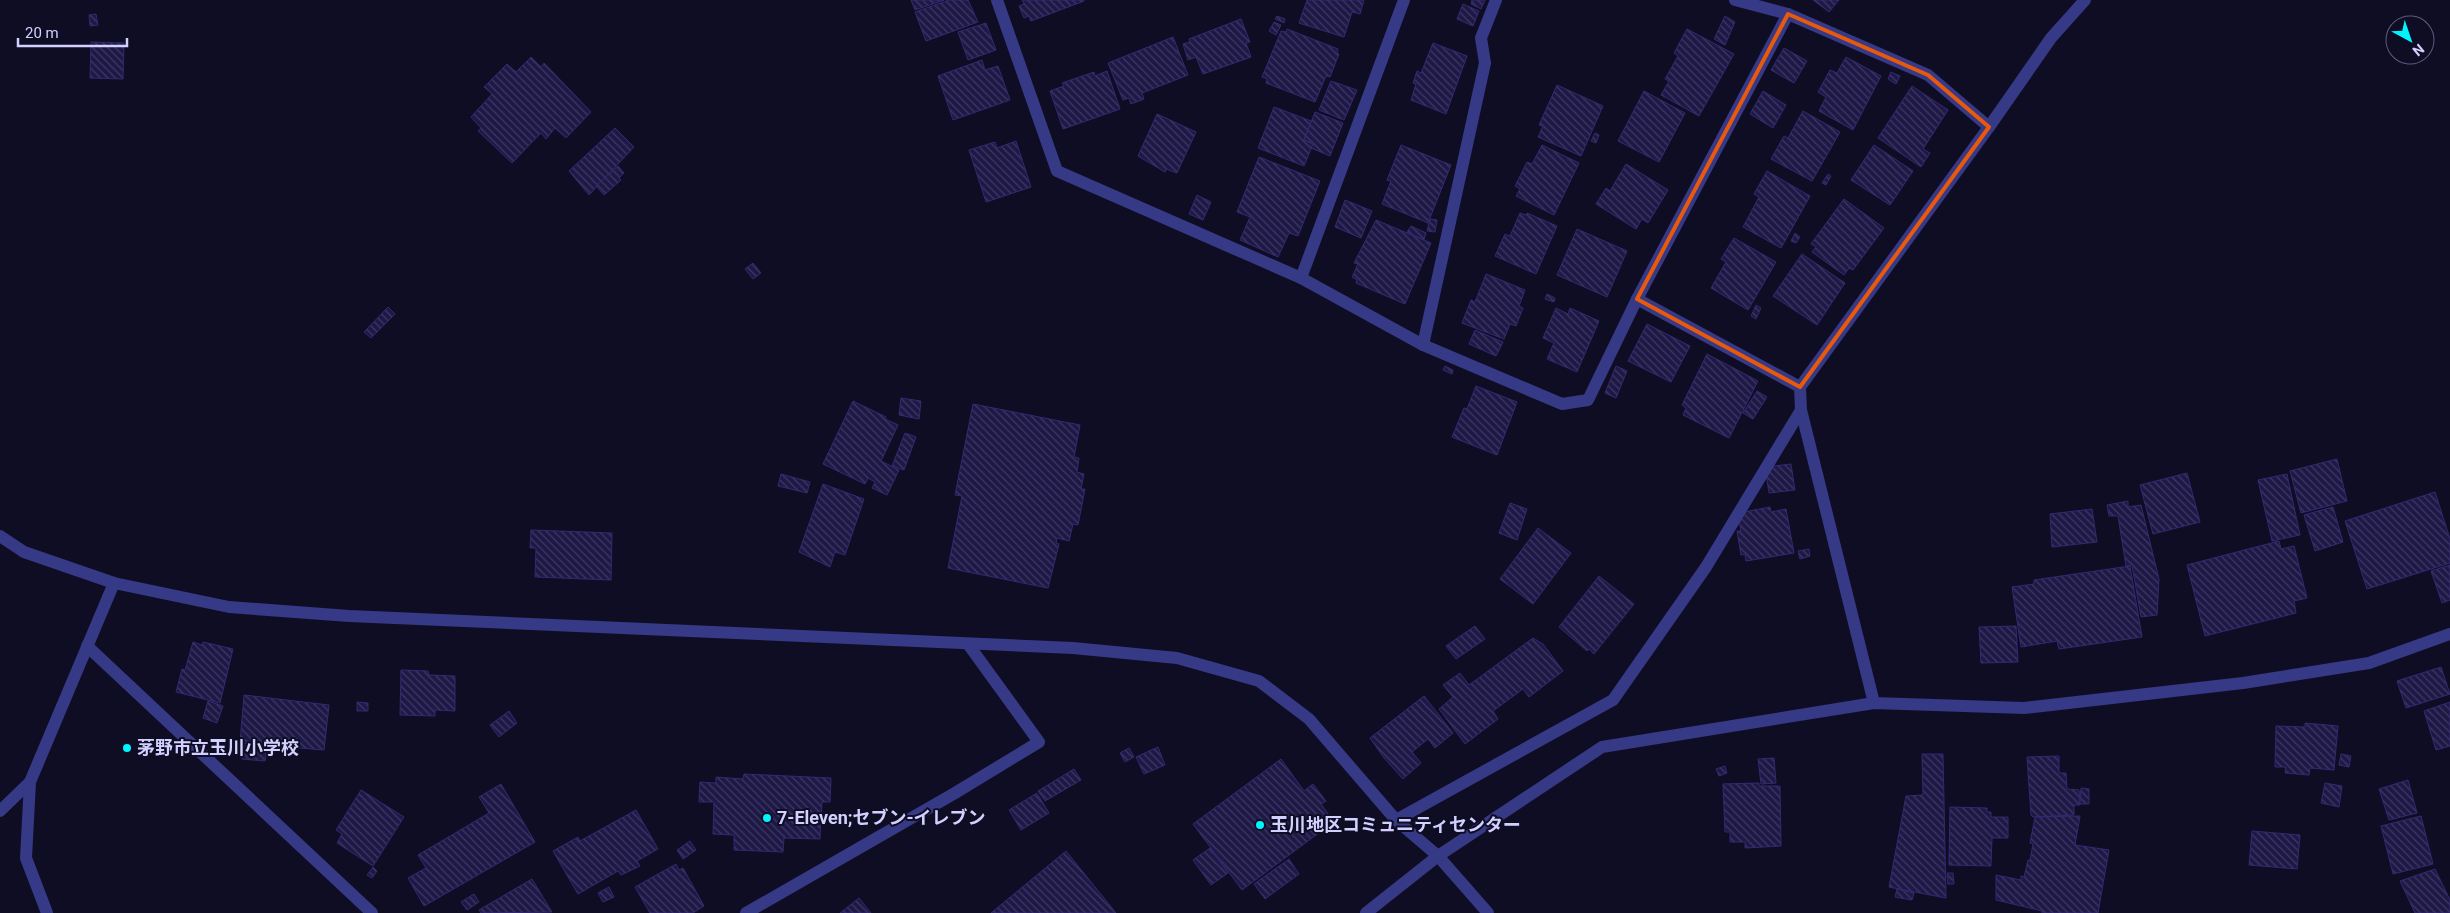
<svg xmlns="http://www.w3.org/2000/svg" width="2450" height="913" font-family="Roboto,'Noto Sans JP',sans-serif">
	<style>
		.building { fill: url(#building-back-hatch); stroke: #332973 }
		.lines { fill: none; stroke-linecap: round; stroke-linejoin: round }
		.service { stroke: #363985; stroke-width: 12 }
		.minor { stroke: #363985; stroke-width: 12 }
		.tertiary { stroke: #363985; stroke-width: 12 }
		.marked { fill: none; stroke: #e8590c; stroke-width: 4; stroke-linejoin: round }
		.poi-dot { fill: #00f4fb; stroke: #0f0d24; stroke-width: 2 }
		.labels { text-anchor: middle; stroke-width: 4; stroke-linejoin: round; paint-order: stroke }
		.poi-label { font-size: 18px; font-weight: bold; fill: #d2d0ff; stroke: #0f0d24; text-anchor: start }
	</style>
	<defs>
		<pattern id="building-back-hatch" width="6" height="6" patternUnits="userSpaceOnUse" patternTransform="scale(1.25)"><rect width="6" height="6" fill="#1e1846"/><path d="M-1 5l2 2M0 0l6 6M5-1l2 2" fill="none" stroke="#3e3962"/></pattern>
	</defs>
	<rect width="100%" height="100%" fill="#0f0d24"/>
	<!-- building -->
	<g class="building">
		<path d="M911,0H944L915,10Z"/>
		<path d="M949,0H968L978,22L926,41L915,12Z"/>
		<path d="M1022,0H1084V1L1031,21L1029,16L1024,18L1019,6L1024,4Z"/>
		<path d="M1307,0H1364L1360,14L1352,12L1344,37L1299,23Z"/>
		<path d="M1472,0H1485L1481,9L1471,4Z"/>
		<path d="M1813,0H1839L1829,12Z"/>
		<path d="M1463,4L1479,11L1473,26L1457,19Z"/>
		<path d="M96,14L98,25L90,26L89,15Z"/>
		<path d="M1277,16L1285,19L1284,23L1275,19Z"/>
		<path d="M1725,16L1735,22L1725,45L1714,39Z"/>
		<path d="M1241,19L1250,42L1246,43L1251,57L1203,74L1196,57L1188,60L1183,44L1190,42L1189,39Z"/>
		<path d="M1274,22L1281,25L1276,35L1269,31Z"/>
		<path d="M986,23L996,50L968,60L958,32Z"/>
		<path d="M1287,29L1338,49L1337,53L1339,54L1330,77L1326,76L1315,102L1266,83L1267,79L1262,77L1281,31L1286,32Z"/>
		<path d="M1687,29L1734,54L1699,116L1661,95L1669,81L1665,79L1678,56L1674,53Z"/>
		<path d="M1173,37L1188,75L1142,93L1144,99L1131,104L1129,98L1123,100L1108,63Z"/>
		<path d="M91,42L124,43L123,79L90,78Z"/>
		<path d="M1433,43L1467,56L1446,114L1411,100L1416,84L1413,83L1417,71L1421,73Z"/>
		<path d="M1784,48L1807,61L1794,83L1771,70Z"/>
		<path d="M531,57L541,67L544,63L591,112L566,138L555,128L546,139L541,133L512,163L478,131L481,128L471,117L492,94L484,87L507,64L516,72Z"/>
		<path d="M1846,57L1881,76L1853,130L1819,111L1826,97L1818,92L1830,70L1837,73Z"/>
		<path d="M982,60L985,70L998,66L1010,100L953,120L938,76Z"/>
		<path d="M1107,71L1120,109L1063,129L1050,91L1064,86L1062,83L1094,72L1095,76Z"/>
		<path d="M1891,72L1900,76L1896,84L1888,79Z"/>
		<path d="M1331,81L1357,90L1344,120L1319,110Z"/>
		<path d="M1557,85L1603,106L1581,156L1538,137L1543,126L1539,125Z"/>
		<path d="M1912,86L1948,110L1923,149L1930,153L1921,167L1878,138Z"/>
		<path d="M1644,91L1685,113L1659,162L1618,141Z"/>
		<path d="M1763,91L1786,105L1773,128L1750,114Z"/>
		<path d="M1274,107L1311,121L1304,140L1313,144L1304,166L1258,148Z"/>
		<path d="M1803,111L1840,132L1812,181L1771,159L1784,136L1788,138Z"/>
		<path d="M1315,112L1343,123L1330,156L1311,148L1313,143L1304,140Z"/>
		<path d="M1157,114L1196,132L1177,173L1166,169L1165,172L1138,156Z"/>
		<path d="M615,128L634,147L589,195L569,171Z"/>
		<path d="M1595,133L1599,135L1596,143L1591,141Z"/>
		<path d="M1016,141L1031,187L986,202L969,150L995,142L997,148Z"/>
		<path d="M1401,145L1451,165L1428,223L1382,204L1391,181L1387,180Z"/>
		<path d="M1542,145L1579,163L1554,215L1516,196L1520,189L1515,186L1527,162L1532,164Z"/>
		<path d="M1874,145L1913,171L1890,205L1851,180Z"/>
		<path d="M1259,157L1320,181L1298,236L1289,233L1278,257L1240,240L1250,217L1237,212Z"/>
		<path d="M1626,164L1668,190L1648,223L1642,219L1636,229L1596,204L1606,188L1610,191Z"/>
		<path d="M618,166L624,173L619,178L621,180L604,195L596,186Z"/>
		<path d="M1767,171L1810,196L1781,248L1743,227L1759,197L1754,194Z"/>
		<path d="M1828,174L1831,176L1826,185L1822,183Z"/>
		<path d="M1197,195L1211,202L1203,220L1189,214Z"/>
		<path d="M1844,199L1884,228L1853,270L1849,268L1844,275L1812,252L1816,247L1811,244Z"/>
		<path d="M1345,200L1372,211L1361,238L1335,227Z"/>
		<path d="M1520,213L1526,215L1527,213L1557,226L1536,274L1495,256L1505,234L1510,236Z"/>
		<path d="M1430,219L1437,220L1435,232L1427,231Z"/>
		<path d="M1376,220L1431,243L1405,304L1356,283L1357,280L1352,277L1358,264L1354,263Z"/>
		<path d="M1411,226L1426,233L1424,240L1407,232Z"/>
		<path d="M1577,229L1627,251L1607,297L1557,275Z"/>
		<path d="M1795,233L1800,237L1796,243L1791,241Z"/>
		<path d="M1734,238L1776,262L1748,310L1711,288L1726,262L1721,259Z"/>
		<path d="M1802,254L1845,283L1817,325L1773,296Z"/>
		<path d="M753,263L761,273L753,279L745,269Z"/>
		<path d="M1486,274L1525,290L1519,306L1523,308L1516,326L1510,324L1504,339L1462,323L1471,300L1475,302Z"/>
		<path d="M1547,294L1555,298L1554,302L1545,299Z"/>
		<path d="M1756,305L1761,308L1756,319L1751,316Z"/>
		<path d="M388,307L395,314L371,338L364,332Z"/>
		<path d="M1556,308L1568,314L1570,308L1599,321L1577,372L1547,359L1554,343L1543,338Z"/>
		<path d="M1647,324L1690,346L1671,382L1628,361Z"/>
		<path d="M1475,330L1503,342L1496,356L1469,344Z"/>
		<path d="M1707,354L1758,381L1729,438L1683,415L1686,408L1682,405Z"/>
		<path d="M1445,366L1453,370L1452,374L1443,370Z"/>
		<path d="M1616,366L1627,371L1616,398L1605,393Z"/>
		<path d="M1476,386L1517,402L1497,455L1452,437L1464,408L1467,409Z"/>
		<path d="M1757,391L1767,397L1753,419L1743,413Z"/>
		<path d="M901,398L921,401L919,419L899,415Z"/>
		<path d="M853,401L886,417L885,419L898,425L881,461L899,470L887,495L872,488L875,482L868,478L865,484L823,464Z"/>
		<path d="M973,404L1080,425L1074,457L1079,458L1077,472L1084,474L1081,489H1085L1078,525L1073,524L1069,541L1057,538L1056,543L1059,544L1048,588L948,568L962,496L955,495Z"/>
		<path d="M905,433L916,437L904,470L892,466Z"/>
		<path d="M2337,459L2347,501L2301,513L2290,471Z"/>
		<path d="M1791,464L1795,490L1769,493L1765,467Z"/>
		<path d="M2187,473L2200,522L2153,534L2140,485Z"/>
		<path d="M781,474L810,482L807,493L778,486Z"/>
		<path d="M2287,474L2300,535L2272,541L2258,480Z"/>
		<path d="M823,484L864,499L845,555L835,552L830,567L799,552Z"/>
		<path d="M2435,492L2450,539V563L2367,589L2345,521Z"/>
		<path d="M2128,501V507L2141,505L2159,579L2157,615L2141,617L2132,565L2126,566L2118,516H2109L2107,505Z"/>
		<path d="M1510,503L1527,509L1517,540L1499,533Z"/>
		<path d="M1770,507L1771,512L1786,509L1794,553L1746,561L1745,554L1741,555L1737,531H1741L1738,513Z"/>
		<path d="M2333,507L2343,542L2315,551L2304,515Z"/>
		<path d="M2092,509L2097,542L2052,547L2050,514Z"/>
		<path d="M1538,528L1571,553L1533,604L1500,579Z"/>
		<path d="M531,530L612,533L611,580L535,577L536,548H530Z"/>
		<path d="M2279,541L2281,549L2294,546L2307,598L2294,601L2296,613L2205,636L2187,565Z"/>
		<path d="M1809,549L1810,556L1800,559L1798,551Z"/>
		<path d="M2450,565V600L2442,603L2431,571Z"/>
		<path d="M2130,566L2142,637L2059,649L2057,641L2021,647L2012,587L2034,584V580Z"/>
		<path d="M1599,576L1634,604L1594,654L1589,649L1587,651L1559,627Z"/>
		<path d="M1475,626L1485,639L1456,659L1446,646Z"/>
		<path d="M2016,626L2018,662L1981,663L1979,627Z"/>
		<path d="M1533,638L1543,644L1563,671L1529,697L1523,689L1493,711L1498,719L1465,744L1439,709L1453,697L1443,685L1460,673L1469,685Z"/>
		<path d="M193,642L202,645L203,642L233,649L220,703L176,692L182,669L185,670Z"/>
		<path d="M2441,667L2450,694L2406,708L2397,681Z"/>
		<path d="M401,670L428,671L429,675L455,676V711L435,710V716L400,715Z"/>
		<path d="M244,695L329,705L324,750L240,743Z"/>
		<path d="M1424,696L1453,733L1435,748L1428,739L1412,752L1421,763L1403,779L1384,758L1370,738Z"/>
		<path d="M208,701L223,706L217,723L203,718Z"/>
		<path d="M357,702L368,703V711H357Z"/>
		<path d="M2450,702V746L2436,750L2424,711Z"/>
		<path d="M509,711L517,723L499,737L490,725Z"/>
		<path d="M2305,723L2338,726L2334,770L2310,768L2309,775L2285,773L2286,767H2275L2276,726L2305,727Z"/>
		<path d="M243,745L267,748L265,761L242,759Z"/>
		<path d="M1158,747L1165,765L1144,774L1136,757Z"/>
		<path d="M1129,748L1134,757L1125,762L1120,753Z"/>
		<path d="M1922,754H1943L1946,898L1889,887L1906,796L1923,795Z"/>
		<path d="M2341,754L2351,756L2349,767L2339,765Z"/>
		<path d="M2059,756V773H2066L2067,789L2079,790L2080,805H2074V815L2033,817L2031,815L2027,757Z"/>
		<path d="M1774,758L1776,783L1761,784L1758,759Z"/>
		<path d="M1281,759L1304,791L1313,784L1326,801L1321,804L1329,815L1323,820L1328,826L1242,890L1193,824Z"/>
		<path d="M1725,766L1727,773L1719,776L1716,769Z"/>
		<path d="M1074,769L1081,780L1045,801L1038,791Z"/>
		<path d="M744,774L831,778L830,802H822L820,839L784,838L783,852L734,850V835L713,834L714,802H699L700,782L716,783V777L743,779Z"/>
		<path d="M2408,780L2417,813L2389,820L2379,789Z"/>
		<path d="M1759,783V786H1780L1781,846L1745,848V842H1730V832H1725L1723,784Z"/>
		<path d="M2325,783L2342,786L2339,807L2321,803Z"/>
		<path d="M501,784L535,842L424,906L408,878L426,868L418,855L489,813L479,797Z"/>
		<path d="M2081,788L2089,789V804H2080Z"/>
		<path d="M361,790L404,817L373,866L337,843L342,834L336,830Z"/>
		<path d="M1037,793L1049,813L1021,830L1009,810Z"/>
		<path d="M1950,807L1987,808V812H1991V817H2008V838H1992L1991,866L1949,865Z"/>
		<path d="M636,810L658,849L637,861L640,866L621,875L618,871L578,894L553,851L578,837L580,841Z"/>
		<path d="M2080,816L2075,845L2109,850L2098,913H2042V911L1996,900V875L2021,880V876L2024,877L2028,860H2030L2033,844L2030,843L2035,817Z"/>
		<path d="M2421,816L2433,864L2393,874L2381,826Z"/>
		<path d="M2252,831L2300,835L2297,869L2249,865Z"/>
		<path d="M690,841L696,850L683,859L677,850Z"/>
		<path d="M1210,848L1228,873L1211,885L1193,860Z"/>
		<path d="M1066,851L1116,913H991Z"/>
		<path d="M1289,859L1299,874L1265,899L1254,884Z"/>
		<path d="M676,864L679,870L683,868L704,906L693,913H650L635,887Z"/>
		<path d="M373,867L377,871L372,878L367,875Z"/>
		<path d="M2435,869L2450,900V913H2415L2400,881Z"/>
		<path d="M1947,873H1953L1954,884H1948Z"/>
		<path d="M532,879L552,912L481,913L479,910Z"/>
		<path d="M609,887L614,897L603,902L598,893Z"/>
		<path d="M1897,889L1914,893L1912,900L1895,897Z"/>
		<path d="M474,894L479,902L467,910L461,902Z"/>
		<path d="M859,898L871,913H840Z"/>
	</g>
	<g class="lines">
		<!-- service -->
		<g class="service">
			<path d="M1485,63L1481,38L1496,0"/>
			<path d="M1989,127L2051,38L2085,0"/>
		</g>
		<!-- minor -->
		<g class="minor">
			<path d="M997,0L1057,171L1301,278L1423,345L1562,404L1588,400L1637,299L1800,387"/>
			<path d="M1301,278L1404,0"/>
			<path d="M1637,299L1788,14"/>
			<path d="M1423,345L1485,63"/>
			<path d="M1801,410L1874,703"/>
			<path d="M87,646L372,913"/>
			<path d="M0,811L30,782"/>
			<path d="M1396,820L1613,700L1706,567L1801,410L1800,387L1989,127L1928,75L1788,14L1735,0"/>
			<path d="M746,913L955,793L1039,742L968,644"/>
		</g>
		<!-- tertiary -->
		<g class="tertiary">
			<path d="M0,536L24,552L114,583L229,607L349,616L1073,648L1177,658L1259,681L1309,719L1396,820L1438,856L1488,913"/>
			<path d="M47,913L26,858L30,782L114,583"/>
			<path d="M1366,913L1438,856L1602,747L1874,703L2024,708L2243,683L2369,663L2450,634"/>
		</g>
	</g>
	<!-- marked area -->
	<path class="marked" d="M1788,14L1928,75L1989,127L1800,387L1637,299Z"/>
	<!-- markers -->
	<g class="poi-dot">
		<circle cx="127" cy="748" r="5"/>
		<circle cx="767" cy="818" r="5"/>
		<circle cx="1260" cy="825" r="5"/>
	</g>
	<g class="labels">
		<!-- poi labels -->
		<g class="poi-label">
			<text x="137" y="754">茅野市立玉川小学校</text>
			<text x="777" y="824">7-Eleven;セブン-イレブン</text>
			<text x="1270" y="831">玉川地区コミュニティセンター</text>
		</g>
	</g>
	<!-- north arrow -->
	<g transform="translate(2410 40) rotate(140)"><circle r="24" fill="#0f0d24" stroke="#5d5b7c"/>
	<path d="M0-4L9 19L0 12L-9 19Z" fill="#00f4fb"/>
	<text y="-8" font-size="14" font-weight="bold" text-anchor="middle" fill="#d2d0ff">N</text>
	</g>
	<!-- scale -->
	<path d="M18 38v8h109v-8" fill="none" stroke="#d2d0ff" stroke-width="2.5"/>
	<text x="25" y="38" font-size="15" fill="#d2d0ff" stroke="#0f0d24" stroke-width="4" paint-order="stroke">20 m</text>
</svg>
